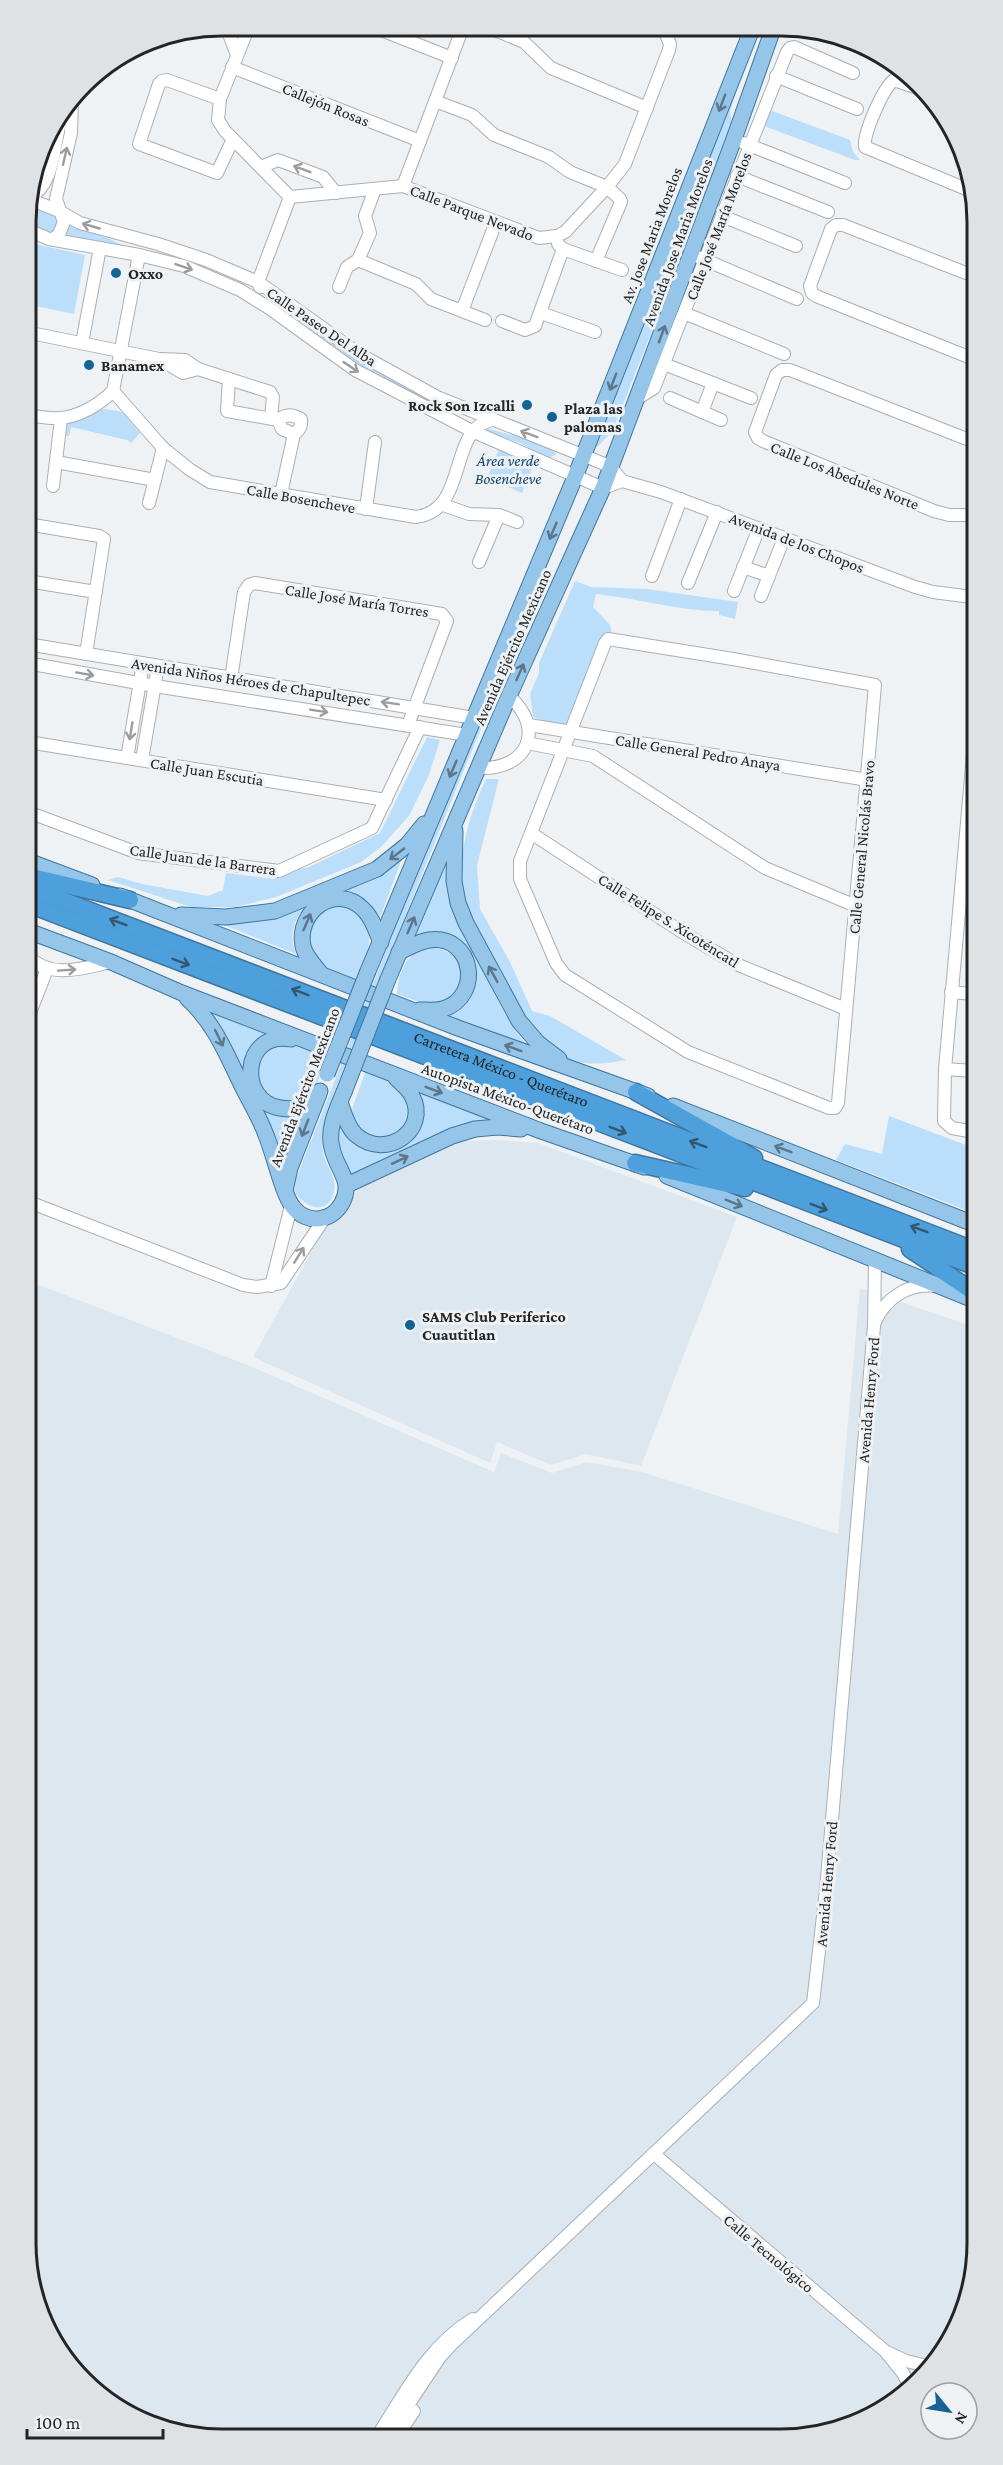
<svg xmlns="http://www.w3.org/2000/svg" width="1003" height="2465" font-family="'Crimson Pro',serif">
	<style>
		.built { fill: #dde7f0 }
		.green { fill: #bbdefb }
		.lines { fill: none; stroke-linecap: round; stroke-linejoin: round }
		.minor-casing { stroke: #abafb2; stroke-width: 14 }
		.major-casing { stroke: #3f759c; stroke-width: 17 }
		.highway-casing { stroke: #3f759c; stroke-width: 19 }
		.minor { stroke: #fff; stroke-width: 12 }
		.major { stroke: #95c6ea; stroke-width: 15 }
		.highway { stroke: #4ea0dc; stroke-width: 16 }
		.major-bridge-casing { stroke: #3f759c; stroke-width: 17; stroke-linecap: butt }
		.major-bridge { stroke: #95c6ea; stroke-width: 15 }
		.oneway { stroke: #5c7588 }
		.oneway2 { stroke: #9c9c9d }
		.oneway3 { stroke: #34566e }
		.poi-dot { fill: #156395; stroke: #eef2f5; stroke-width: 2 }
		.labels { text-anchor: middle; stroke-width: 6; stroke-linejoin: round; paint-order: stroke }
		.street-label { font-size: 16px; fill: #232425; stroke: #eef2f5 }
		.poi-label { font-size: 16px; font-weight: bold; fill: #232425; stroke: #eef2f5; text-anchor: start }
		.park-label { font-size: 16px; font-style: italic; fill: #12466a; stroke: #eef2f5 }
		.rim { fill: none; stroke: #232425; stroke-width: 3 }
	</style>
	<rect width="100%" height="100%" fill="#eef2f5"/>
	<!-- built -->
	<g class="built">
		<path d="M495,1140L538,1143L737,1217L641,1466L586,1454L551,1465L497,1442L490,1463L253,1357L322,1233L366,1181L446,1142Z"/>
		<path d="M29,1281L250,1366L494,1472L501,1453L552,1473L586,1462L642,1472L838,1534L860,1288L974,1327L977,2255L967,2306L937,2363L890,2407L831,2433L184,2436L135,2419L83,2382L32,2293Z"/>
	</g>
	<!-- green -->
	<g class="green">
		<path d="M736,84L738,86L730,111L732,129L612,432L597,447L594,446Z"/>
		<path d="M767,109L850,140L853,152L860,160H855L761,125Z"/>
		<path d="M27,204L49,211L59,219L61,227L51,234L26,225Z"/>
		<path d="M69,223L112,240L132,250L65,235Z"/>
		<path d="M26,242L85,255L74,314L26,304Z"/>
		<path d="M265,293L334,342L463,421L371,375L273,306Z"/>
		<path d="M106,409L122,412L140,433L131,443L127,440L71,427L69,436L62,435L64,425C79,420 90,410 106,409Z"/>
		<path d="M481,427L528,439L554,448L556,455L547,458L540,455L520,443L487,432Z"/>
		<path d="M500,446L533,466L522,493L487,478Z"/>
		<path d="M551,548L539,593L468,760L333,1096C328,1115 318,1135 324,1156C327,1168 337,1178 334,1191C329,1217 303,1208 294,1190L296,1179L465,750Z"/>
		<path d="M575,581L591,587L647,589L738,602L735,619L719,615V611C678,611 637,598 596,594L593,607L610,625L612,633L606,643L574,726L566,724L558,726L533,717L530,694L539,673V663Z"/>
		<path d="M427,737L440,740L429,775L409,816L381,847L361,862L276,897L235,907H191L108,880L118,877L142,884L208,896L223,890L226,873L274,879L285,872L309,867L380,833Z"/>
		<path d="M486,779H499L477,865L480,909L510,962L532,1011L550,1016L626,1060C606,1064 578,1067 560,1055C550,1048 531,1030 523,1020C512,1004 463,910 462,893C458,852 469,815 486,779Z"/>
		<path d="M407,845L378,923L370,906H305C294,920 288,937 296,954L222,924L277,915Z"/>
		<path d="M449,848L473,950L502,1009L525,1044L441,1013L470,995L453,938C438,932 428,930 414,939Z"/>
		<path d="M336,903L359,912L370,930L368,955L357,980L322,967L307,947L310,919Z"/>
		<path d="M422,947C443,947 452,951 463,968L460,988L444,1003L428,1005L397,994C397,975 406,957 422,947Z"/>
		<path d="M204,1008L268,1034L260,1040L255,1097L306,1111L285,1167Z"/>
		<path d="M285,1041L328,1055L315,1088L302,1101L272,1102L254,1081L261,1052Z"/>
		<path d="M366,1070C396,1081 418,1093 405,1129C384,1140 377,1142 356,1127L352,1109Z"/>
		<path d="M411,1088L503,1123L483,1121L429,1138L353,1175C337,1165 338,1136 341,1120L351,1137H411Z"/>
		<path d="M889,1116L974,1148V1213L836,1160L845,1144L882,1154Z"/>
	</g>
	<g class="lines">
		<defs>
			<g id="minor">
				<path d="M226,26L237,55"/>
				<path d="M249,26L220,99L218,120L225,131L290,197L403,186L539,238L557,236L565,232L607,187L625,164L669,50L670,44L665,32"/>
				<path d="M371,26L452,58"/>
				<path d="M488,27L524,42L551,68L647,108"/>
				<path d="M232,67L420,141"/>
				<path d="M776,76L857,109"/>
				<path d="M924,90L894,80C883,88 863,134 865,147L971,191"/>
				<path d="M220,99L167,80L162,81L159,84L139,144L217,173L233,139"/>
				<path d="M435,101L472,115L494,135L549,157L570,172L607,187L620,199L621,202L596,261"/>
				<path d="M744,143L845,183"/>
				<path d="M261,167L278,160L323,177L336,193"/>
				<path d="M737,176L828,212"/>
				<path d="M403,186L463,27"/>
				<path d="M29,198C53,185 53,152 59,127V118"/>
				<path d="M29,199L59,211L80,223L158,244L206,260L258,282L359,354L437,397L602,463L611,467L622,481"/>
				<path d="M722,216L796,246"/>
				<path d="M26,229L49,239L139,255L184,266L240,290L269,308L355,370L472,431L603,488L622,481L661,492L915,587L933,592L972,597"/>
				<path d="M53,239L59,234L64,222L56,199L71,133L72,101"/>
				<path d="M558,244L563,249L622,270"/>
				<path d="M698,257L797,299"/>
				<path d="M358,260L416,284L431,299L485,320"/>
				<path d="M971,275L843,225H836L831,229L810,286L812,293L816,296L971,358"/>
				<path d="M260,287L258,282L290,197"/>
				<path d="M339,287L347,267L358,260L370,233L365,216L375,189"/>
				<path d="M462,311L496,222"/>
				<path d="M541,313L595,332"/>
				<path d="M684,313L784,354"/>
				<path d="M502,321L525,330L535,326L563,249"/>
				<path d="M26,332L159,359L185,360L198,369L270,392L273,397L271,418"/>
				<path d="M82,343L100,248"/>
				<path d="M159,359L183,373L198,369"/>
				<path d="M664,364L751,398"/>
				<path d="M229,379L227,411L278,420L282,429L294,434"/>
				<path d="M113,391L163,448L189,469L210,482L416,517C469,511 447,429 492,420"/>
				<path d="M638,398L654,388L787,52L790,48L794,47L853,73"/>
				<path d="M670,398L721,420"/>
				<path d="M702,412L713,383"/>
				<path d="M27,415C37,416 49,419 60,418C79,417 100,404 113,391L139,255"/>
				<path d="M278,420C285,414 293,414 301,419C302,426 300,430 294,434L281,494"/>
				<path d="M972,441L790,370H782L776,375L755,432L758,438L763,441L934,511L949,515H972"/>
				<path d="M56,462L155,480"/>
				<path d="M53,486L61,419"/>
				<path d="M149,503L163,448"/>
				<path d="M443,505L469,514L499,515L517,522"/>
				<path d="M366,509L375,442"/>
				<path d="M27,524L99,536L104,539L86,654"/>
				<path d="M479,562L499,515"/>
				<path d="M743,567L769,576"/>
				<path d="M652,576L681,499"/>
				<path d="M27,581L96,592"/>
				<path d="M688,583L717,512"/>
				<path d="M734,591L759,528"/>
				<path d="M761,596L784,538"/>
				<path d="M608,639L733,659L875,685L838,1103L835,1108H829L688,1052L565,975L556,963L520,879V861L605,643Z"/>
				<path d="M27,644L474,718"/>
				<path d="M27,663L155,686L467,735"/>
				<path d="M231,679L244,592L249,585L255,583L442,614L447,621L408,725"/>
				<path d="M529,725L868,780"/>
				<path d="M28,742L386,800"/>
				<path d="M527,743L593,756L765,868L856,906"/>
				<path d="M973,755L945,1069L944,1121L952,1128L974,1132"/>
				<path d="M127,758L143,664"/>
				<path d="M142,760L158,666"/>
				<path d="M479,768C528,770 546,729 509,696"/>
				<path d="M28,812L138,853L279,871L372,828L420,727"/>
				<path d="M531,833L682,932L736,964L846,1009"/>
				<path d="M28,956C51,980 83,968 111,962"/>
				<path d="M951,992L973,994"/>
				<path d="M28,1018L47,969"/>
				<path d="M945,1069L974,1071"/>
				<path d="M29,1202L243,1285L257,1287L281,1283L324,1219"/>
				<path d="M271,1286L291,1206"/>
				<path d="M875,1322C885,1298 909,1283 935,1286"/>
				<path d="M654,2154L885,2351L903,2373L910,2387"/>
				<path d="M889,2353L906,2361L932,2367"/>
				<path d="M378,2435C405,2393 429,2345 473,2319"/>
				<path d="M388,2435L440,2357L451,2345L813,2003L826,1890L874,1326L875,1260"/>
				<path d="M398,2435L414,2411"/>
			</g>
			<g id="major">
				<path d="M455,831L454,881L458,903L466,923L519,1021L538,1043L559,1059"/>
				<path d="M28,861L92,885"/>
				<path d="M120,896L458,1028L648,1096"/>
				<path d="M181,915L226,917L275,911L377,869L407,845L424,824"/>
				<path d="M28,931L111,962L182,993L541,1131L644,1167"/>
				<path d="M399,952C408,948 420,941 429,940C474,934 483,997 443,1009C436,1011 427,1010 420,1010"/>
				<path d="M368,971L575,477L752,29"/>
				<path d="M321,974C315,966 305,956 303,946C296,912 335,882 363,909C372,917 376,931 381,942"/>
				<path d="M388,979L509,696L603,488L734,139L773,29"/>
				<path d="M187,998C215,1024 226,1053 242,1086C250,1102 260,1118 266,1135C274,1154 282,1193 293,1207C306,1224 331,1223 342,1203C354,1181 336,1169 332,1148C327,1129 337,1109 344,1092"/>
				<path d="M291,1039C242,1030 237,1101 280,1108C287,1109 295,1110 302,1106C309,1103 315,1096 320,1091"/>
				<path d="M340,1102C344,1113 347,1127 356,1135C386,1161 430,1130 412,1096C409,1089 402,1084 396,1078"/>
				<path d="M673,1106L974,1224"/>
				<path d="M667,1176L974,1300"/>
				<path d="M347,1185L452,1136L475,1129L498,1127L521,1129"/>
				<path d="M285,1190L290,1168L319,1094"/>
			</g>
			<g id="highway">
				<path d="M28,876L130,900"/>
				<path id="s1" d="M28,887L974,1250"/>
				<path d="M28,904L974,1266"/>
				<path d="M636,1092L754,1158"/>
				<path d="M635,1163L745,1188"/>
				<path d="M910,1249L974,1292"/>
			</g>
		</defs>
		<!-- minor casing -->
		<use href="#minor" class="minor-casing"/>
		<!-- major casing -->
		<use href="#major" class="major-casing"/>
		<!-- highway casing -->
		<use href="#highway" class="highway-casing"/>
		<!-- minor -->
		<use href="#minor" class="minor"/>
		<!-- major -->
		<use href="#major" class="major"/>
		<!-- highway -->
		<use href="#highway" class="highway"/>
		<defs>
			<g id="major-bridge">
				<path d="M327,1074L368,971"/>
				<path d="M344,1092L388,979"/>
			</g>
		</defs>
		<!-- major-bridge casing -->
		<use href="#major-bridge" class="major-bridge-casing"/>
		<!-- major-bridge -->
		<use href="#major-bridge" class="major-bridge"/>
	</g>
	<!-- one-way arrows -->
	<defs><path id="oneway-shaft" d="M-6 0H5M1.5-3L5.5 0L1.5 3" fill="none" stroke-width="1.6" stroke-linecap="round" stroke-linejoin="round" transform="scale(1.5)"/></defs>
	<g class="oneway">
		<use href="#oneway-shaft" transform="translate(722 103) rotate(111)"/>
		<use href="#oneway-shaft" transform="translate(662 334) rotate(-70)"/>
		<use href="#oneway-shaft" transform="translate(613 382) rotate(111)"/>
		<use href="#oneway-shaft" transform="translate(553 531) rotate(113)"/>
		<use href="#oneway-shaft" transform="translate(520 672) rotate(-66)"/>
		<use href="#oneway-shaft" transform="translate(453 769) rotate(113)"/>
		<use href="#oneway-shaft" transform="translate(397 854) rotate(142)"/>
		<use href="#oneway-shaft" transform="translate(307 922) rotate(-67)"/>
		<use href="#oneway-shaft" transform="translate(411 925) rotate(-67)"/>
		<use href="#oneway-shaft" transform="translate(493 974) rotate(-119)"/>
		<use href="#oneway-shaft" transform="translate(219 1038) rotate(64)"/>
		<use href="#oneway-shaft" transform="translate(513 1048) rotate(-160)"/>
		<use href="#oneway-shaft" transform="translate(434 1090) rotate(21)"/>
		<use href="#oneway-shaft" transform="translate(305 1128) rotate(111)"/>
		<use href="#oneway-shaft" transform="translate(783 1149) rotate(-159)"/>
		<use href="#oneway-shaft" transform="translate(400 1160) rotate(-25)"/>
		<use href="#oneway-shaft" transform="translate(734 1203) rotate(22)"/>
	</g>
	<g class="oneway2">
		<use href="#oneway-shaft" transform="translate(65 156) rotate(-77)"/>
		<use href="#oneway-shaft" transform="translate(302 169) rotate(-159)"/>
		<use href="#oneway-shaft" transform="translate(91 226) rotate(-164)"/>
		<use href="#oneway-shaft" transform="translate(184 267) rotate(19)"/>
		<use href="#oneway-shaft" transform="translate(351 367) rotate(34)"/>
		<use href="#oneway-shaft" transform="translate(529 434) rotate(-159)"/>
		<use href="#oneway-shaft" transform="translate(85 674) rotate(10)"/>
		<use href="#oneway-shaft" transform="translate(390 703) rotate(-171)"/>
		<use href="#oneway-shaft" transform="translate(319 711) rotate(9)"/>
		<use href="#oneway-shaft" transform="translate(131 731) rotate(99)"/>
		<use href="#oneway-shaft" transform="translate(67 970) rotate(-4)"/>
		<use href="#oneway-shaft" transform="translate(299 1255) rotate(-58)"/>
	</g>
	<g class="oneway3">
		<use href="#oneway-shaft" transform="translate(118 922) rotate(-159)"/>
		<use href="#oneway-shaft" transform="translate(181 962) rotate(21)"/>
		<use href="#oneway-shaft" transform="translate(300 992) rotate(-159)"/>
		<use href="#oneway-shaft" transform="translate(618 1130) rotate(21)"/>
		<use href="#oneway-shaft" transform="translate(698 1144) rotate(-159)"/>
		<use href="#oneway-shaft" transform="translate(819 1207) rotate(21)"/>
		<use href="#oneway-shaft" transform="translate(919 1229) rotate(-159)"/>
	</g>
	<!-- markers -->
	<g class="poi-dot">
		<circle cx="116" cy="273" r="6"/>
		<circle cx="89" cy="365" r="6"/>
		<circle cx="527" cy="405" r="6"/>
		<circle cx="552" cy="417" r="6"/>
		<circle cx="410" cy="1325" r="6"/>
	</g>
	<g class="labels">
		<!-- street labels -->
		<g class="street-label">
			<text transform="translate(326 104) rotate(22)" y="6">Callejón Rosas</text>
			<text transform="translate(472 212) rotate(21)" y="6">Calle Parque Nevado</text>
			<text transform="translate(718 226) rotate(-69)" y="6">Calle José María Morelos</text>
			<text transform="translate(651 235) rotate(-69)" y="6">Av. Jose Maria Morelos</text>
			<text transform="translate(677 242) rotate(-70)" y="6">Avenida Jose Maria Morelos</text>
			<text transform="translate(322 326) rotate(34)" y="6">Calle Paseo Del Alba</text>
			<text transform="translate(845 475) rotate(22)" y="6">Calle Los Abedules Norte</text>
			<text transform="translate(301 498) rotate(10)" y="6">Calle Bosencheve</text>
			<text transform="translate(797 542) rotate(21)" y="6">Avenida de los Chopos</text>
			<text transform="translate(357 600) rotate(9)" y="6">Calle José María Torres</text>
			<text transform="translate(512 647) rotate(-66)" y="6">Avenida Ejército Mexicano</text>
			<text transform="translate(251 681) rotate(9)" y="6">Avenida Niños Héroes de Chapultepec</text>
			<text transform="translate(698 752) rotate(9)" y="6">Calle General Pedro Anaya</text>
			<text transform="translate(207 771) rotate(9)" y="6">Calle Juan Escutia</text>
			<text transform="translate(861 847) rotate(-85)" y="6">Calle General Nicolás Bravo</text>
			<text transform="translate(203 859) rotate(8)" y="6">Calle Juan de la Barrera</text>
			<text transform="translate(669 920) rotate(32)" y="6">Calle Felipe S. Xicoténcatl</text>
			<text dy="6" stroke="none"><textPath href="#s1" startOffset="507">Carretera México - Querétaro</textPath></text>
			<text transform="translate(304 1087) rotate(-69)" y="6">Avenida Ejército Mexicano</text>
			<text transform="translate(508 1098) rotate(20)" y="6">Autopista México-Querétaro</text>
			<text transform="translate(868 1400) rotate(-85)" y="6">Avenida Henry Ford</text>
			<text transform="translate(826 1884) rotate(-85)" y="6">Avenida Henry Ford</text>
			<text transform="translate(769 2253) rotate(40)" y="6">Calle Tecnológico</text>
		</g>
		<!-- poi labels -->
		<g class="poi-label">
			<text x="128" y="279">Oxxo</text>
			<text x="101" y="371">Banamex</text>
			<text x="515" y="411" text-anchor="end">Rock Son Izcalli</text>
			<text x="564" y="414">Plaza las<tspan x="564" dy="18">palomas</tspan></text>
			<text x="422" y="1322">SAMS Club Periferico<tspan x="422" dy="18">Cuautitlan</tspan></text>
		</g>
		<!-- park labels -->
		<g class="park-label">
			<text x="508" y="466">Área verde<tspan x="508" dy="18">Bosencheve</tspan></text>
		</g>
	</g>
	<!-- crop -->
	<path d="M0 0H1003V2465H0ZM222 36H781A186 186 0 0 1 967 222V2243A186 186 0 0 1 781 2429H222A186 186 0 0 1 36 2243V222A186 186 0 0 1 222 36Z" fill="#dee2e4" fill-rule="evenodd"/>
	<path class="rim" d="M222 36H781A186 186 0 0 1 967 222V2243A186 186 0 0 1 781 2429H222A186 186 0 0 1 36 2243V222A186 186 0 0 1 222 36Z"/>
	<!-- north arrow -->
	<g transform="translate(949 2411) rotate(120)"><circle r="28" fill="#eef2f5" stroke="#9da0a2" stroke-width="1.5"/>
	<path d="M0-4.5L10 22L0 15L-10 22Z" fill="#156395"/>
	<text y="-9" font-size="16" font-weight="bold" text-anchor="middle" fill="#232425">N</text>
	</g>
	<!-- scale -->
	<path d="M27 2429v9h136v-9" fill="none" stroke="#232425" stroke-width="3"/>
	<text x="36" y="2429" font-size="18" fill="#232425" stroke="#eef2f5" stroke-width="4.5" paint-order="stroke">100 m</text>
</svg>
